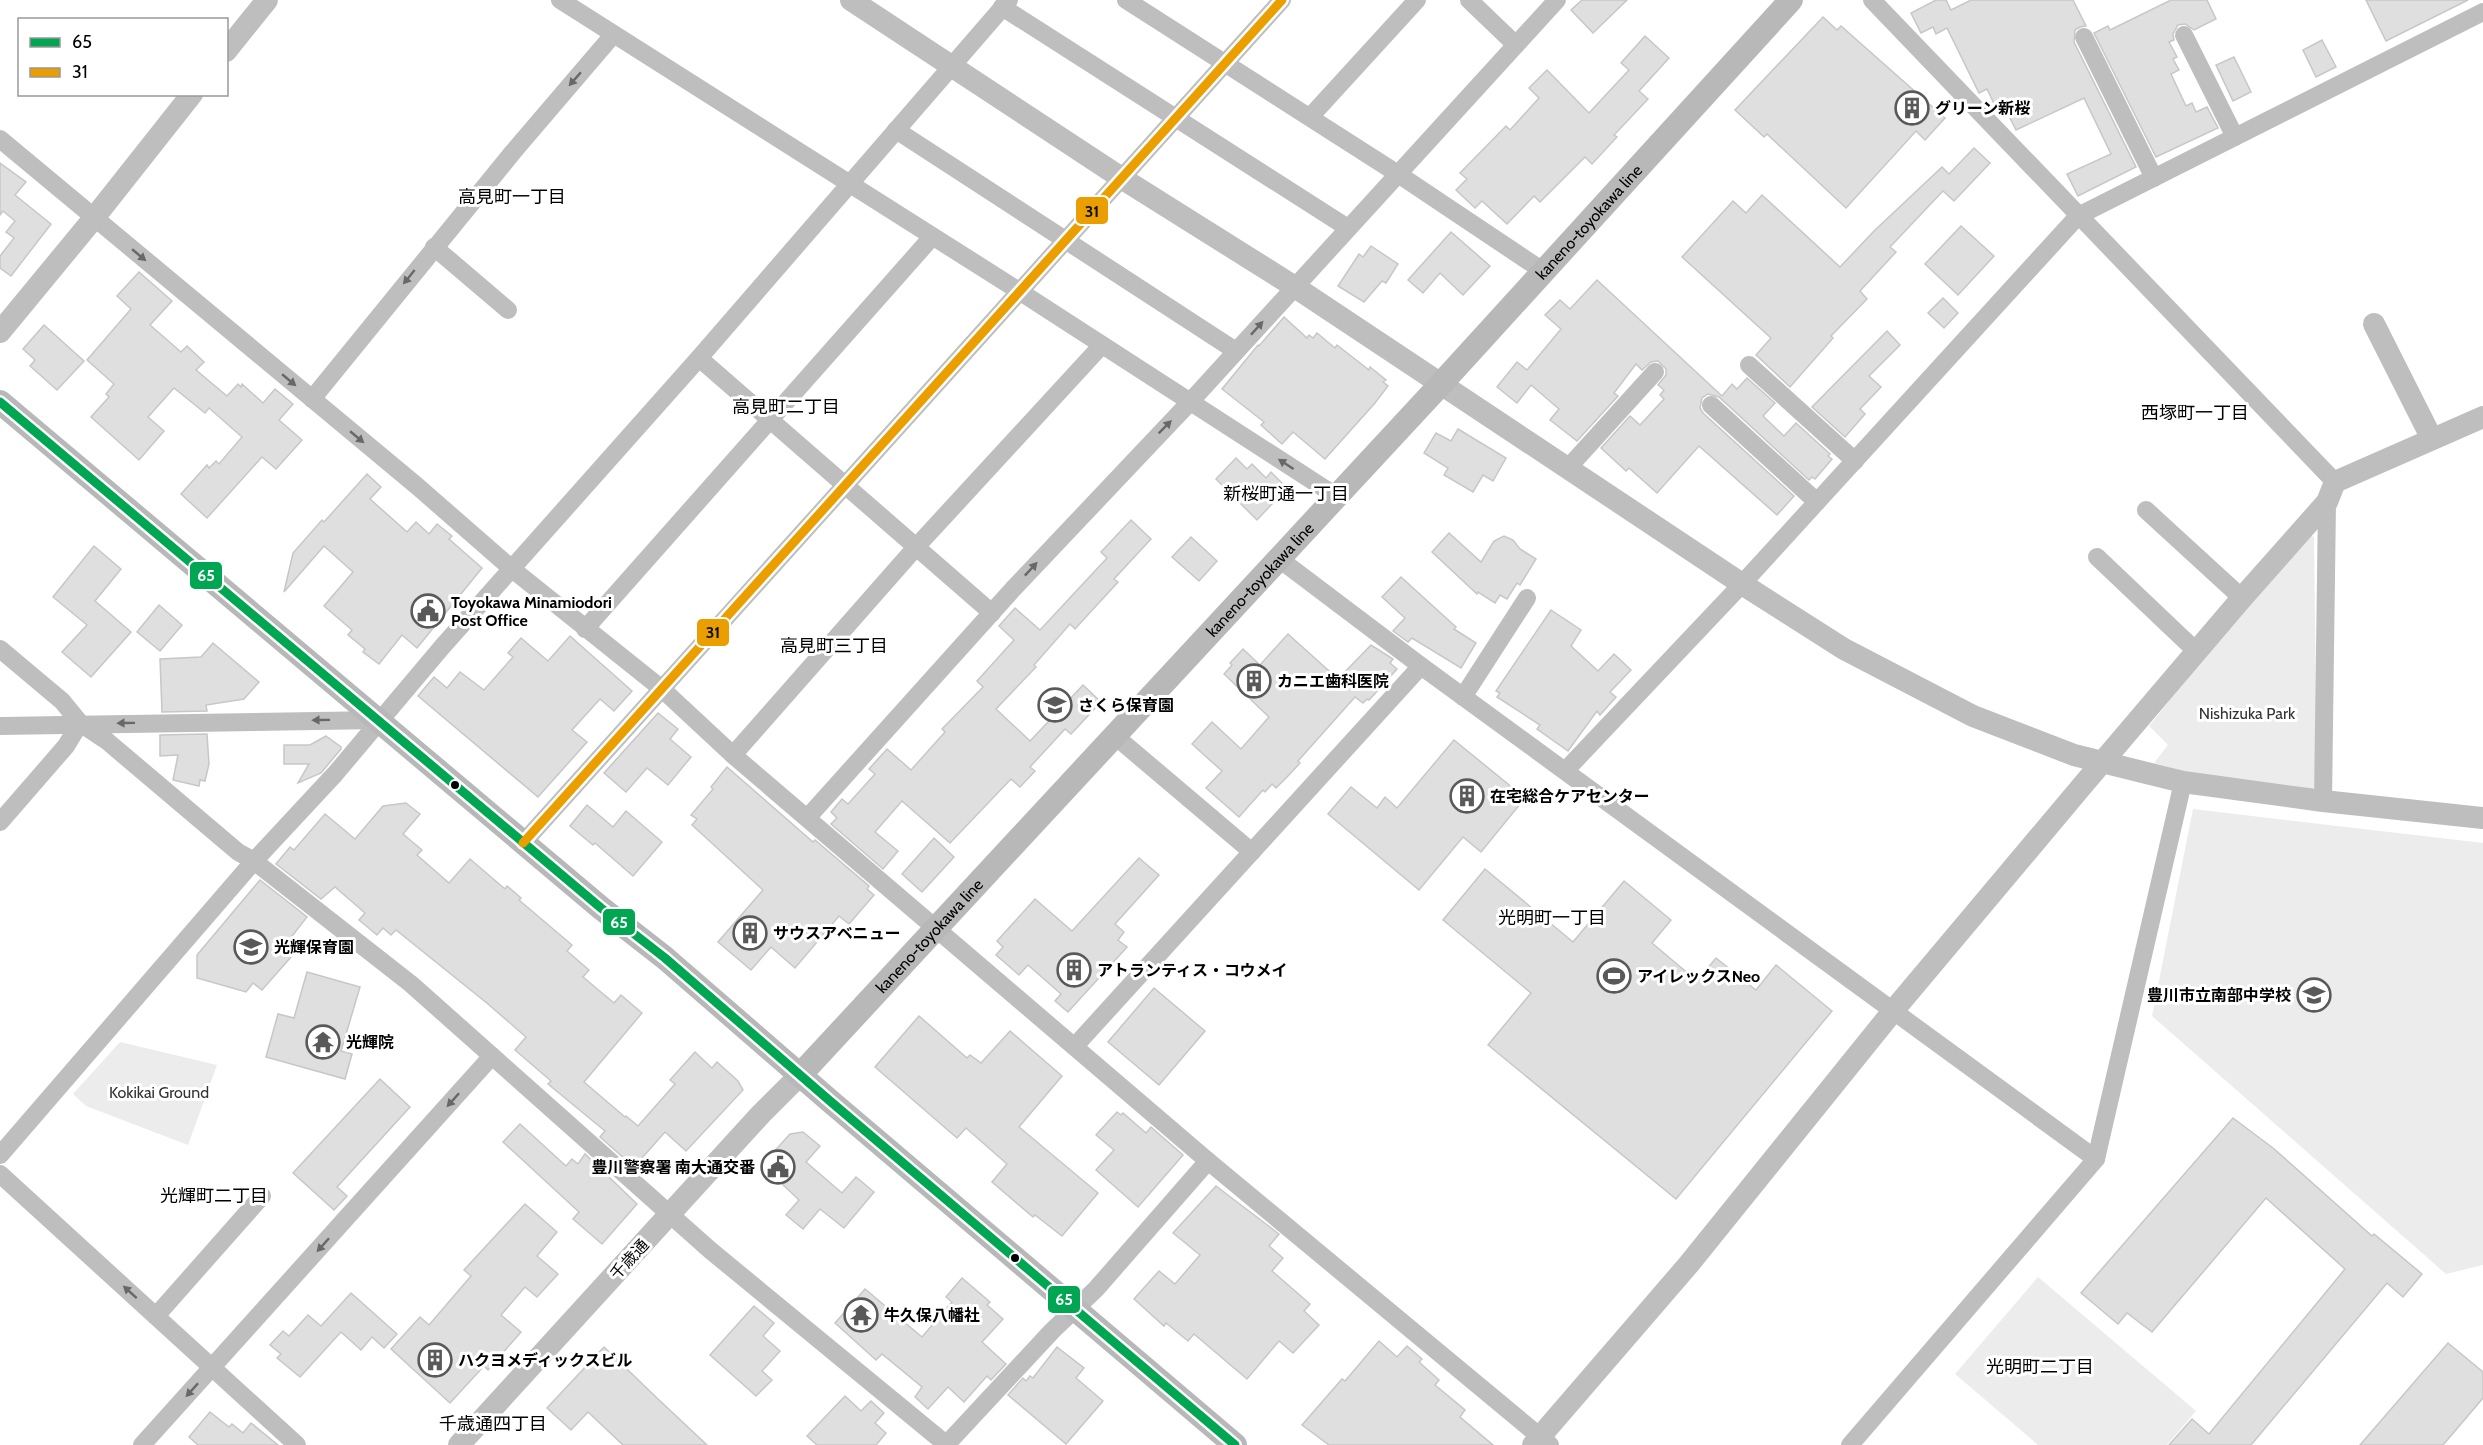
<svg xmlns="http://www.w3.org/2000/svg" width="2483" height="1445" font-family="Cabin,'Noto Sans JP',sans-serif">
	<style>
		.green { fill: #ececec }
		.building { fill: #dfdfdf; stroke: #c7c7c7; stroke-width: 1.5 }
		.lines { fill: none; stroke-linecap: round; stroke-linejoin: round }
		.minor { stroke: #bebebe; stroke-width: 18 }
		.tertiary { stroke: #bebebe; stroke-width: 22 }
		.secondary { stroke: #b8b8b8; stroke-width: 24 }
		.bus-1-casing { stroke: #fff; stroke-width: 14 }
		.bus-2-casing { stroke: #fff; stroke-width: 14 }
		.bus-1 { stroke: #00a651; stroke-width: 9 }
		.bus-2 { stroke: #eb9e00; stroke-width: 9 }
		.oneway { fill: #686868 }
		.bus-dot { fill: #000; stroke: #fff; stroke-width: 2 }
		.labels { text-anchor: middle; stroke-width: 6; stroke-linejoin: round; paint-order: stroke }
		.poi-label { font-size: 16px; font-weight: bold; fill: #000; stroke: #fff; text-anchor: start }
		.street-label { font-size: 16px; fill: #000; stroke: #fff }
		.park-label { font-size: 16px; fill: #333; stroke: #fff }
		.neighbourhood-label { font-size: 18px; fill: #000; stroke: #fff }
		.line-badge { stroke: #fff; stroke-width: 2 }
		.badge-label { font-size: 16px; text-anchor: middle; font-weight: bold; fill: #fff }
		.pale-badge-label { font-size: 16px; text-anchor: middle; font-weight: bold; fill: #111 }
	</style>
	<rect width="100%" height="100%" fill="#fff"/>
	<!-- green -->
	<g class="green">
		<path d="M2304,533L2314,537L2317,784L2309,793L2220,781L2154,763L2168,745L2149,726Z"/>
		<path d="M2193,809L2483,843V1265L2446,1274L2152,1016Z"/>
		<path d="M120,1042L217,1065L188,1145L86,1106L73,1094Z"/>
		<path d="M2038,1277L2196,1411L2167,1445H2038L1955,1374Z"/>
	</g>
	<!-- building -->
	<g class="building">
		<path d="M1582,0H1627L1593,33L1571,10Z"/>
		<path d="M1936,0H1946L1951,10L1971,0H2073L2086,26L2080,27L2075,30L2074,42L2136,167L2078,196L2067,174L2111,154L2084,98L2016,130L2005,108L1998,112L1987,89L1979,93L1947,28L1936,34L1933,27L1921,33L1911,13Z"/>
		<path d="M2171,0H2207L2216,19L2194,30L2185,24L2178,25L2173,34L2174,40L2169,42L2177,57L2173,59L2179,70L2171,74L2186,106L2192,103L2196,112L2207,107L2218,128L2156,157L2094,33L2108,26L2110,30Z"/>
		<path d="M2366,0H2468L2386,41Z"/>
		<path d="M1823,17L1837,30L1841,26L1945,118L1925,140L1916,131L1846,208L1767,134L1764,137L1735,110Z"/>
		<path d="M1645,36L1669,58L1639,91L1648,99L1614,135L1617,137L1592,164L1585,157L1540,202L1534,196L1507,224L1482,201L1475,208L1456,190L1467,179L1460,173L1506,126L1510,130L1539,98L1529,88L1547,70L1589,113L1629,70L1621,63Z"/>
		<path d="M2322,40L2336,67L2316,77L2303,50Z"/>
		<path d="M2234,57L2251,92L2233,101L2216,65Z"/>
		<path d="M1974,148L1990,163L1954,201L1943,191L1890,247L1896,252L1860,291L1867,299L1831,336L1833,338L1790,387L1756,355L1771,338L1682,257L1733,201L1746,213L1762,195L1840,267L1874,231L1942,167L1949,174Z"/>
		<path d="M0,163L26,182L15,195L51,224L11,276L0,268V256L14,238L6,232L15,221L3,211L0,215Z"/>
		<path d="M1961,226L1994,256L1958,295L1925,264Z"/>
		<path d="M1451,232L1490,266L1463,295L1440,273L1423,293L1408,280Z"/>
		<path d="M1371,246L1398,264L1386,283L1382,281L1364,302L1338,286L1359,254L1363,257Z"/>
		<path d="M139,272L172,301L150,325L181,352L187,346L204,362L196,370L227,396L238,384L241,387L242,384L263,403L275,389L293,404L279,420L302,440L276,469L262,457L207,518L181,494L207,465L209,468L216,461L219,464L242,437L209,408L205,413L174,388L148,417L164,431L139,460L91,417L109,397L106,394L114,384L87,360L131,309L117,296Z"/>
		<path d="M1597,280L1722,396L1732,384L1737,389L1747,378L1775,403L1763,416L1784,436L1796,423L1830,454L1828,456L1832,459L1815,479L1812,477L1809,480L1719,397L1708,394L1702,398L1700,408L1703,413L1794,496L1777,515L1699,446L1657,493L1629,468L1626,471L1601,448L1630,416L1640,425L1664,399L1660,395L1664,390L1658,385L1666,375V369L1658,361L1651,362L1642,370L1636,364L1614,393L1618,396L1577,441L1550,420L1559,409L1531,385L1517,403L1497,387L1517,362L1527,370L1561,329L1545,315L1560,300L1570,309Z"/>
		<path d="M1943,298L1958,313L1944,328L1928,313Z"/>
		<path d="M1284,317L1307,338L1309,335L1313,338L1317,333L1335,348L1337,345L1369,370L1370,367L1386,380L1383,382L1388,386L1375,403L1325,459L1293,432L1282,444L1261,425L1264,422L1222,389L1258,345L1259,346Z"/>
		<path d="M44,325L84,361L57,390L30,366L35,360L23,349Z"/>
		<path d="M1887,331L1900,345L1869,376L1881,387L1860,409L1865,414L1845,437L1812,407Z"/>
		<path d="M1458,429L1506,458L1493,481L1483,475L1473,492L1444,475L1448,468L1424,453L1436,433L1451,441Z"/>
		<path d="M1236,458L1247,469L1252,464L1266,478L1271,472L1287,488L1257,520L1216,479Z"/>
		<path d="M367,474L381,487L370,499L407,532L416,522L429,534L437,524L452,536L449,539L482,568L417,648L402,635L379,664L363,652L365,649L348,635L352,630L324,606L353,572L324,546L284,592L293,553L322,520L324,522Z"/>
		<path d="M1131,520L1151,539L1114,579L1118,582L1075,629L1070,624L1034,665L1036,667L996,709L1030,741L1083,685L1101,702L1071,734L1065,729L1030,767L1035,771L1020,787L1011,779L950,843L902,801L875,832L898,851L883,869L831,824L837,818L831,812L842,799L848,804L875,774L869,769L887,749L911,770L945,732L942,729L983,687L977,681L1014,640L999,626L1015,608L1040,630L1107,558L1101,552Z"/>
		<path d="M1449,533L1481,562L1494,541L1504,536L1513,540L1520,549L1536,559L1520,585L1517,583L1507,599L1500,595L1495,603L1478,592L1477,594L1432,552Z"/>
		<path d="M1191,537L1217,561L1199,581L1172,557Z"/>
		<path d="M94,546L121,569L95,601L131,632L91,677L62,652L87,625L53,597Z"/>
		<path d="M1401,577L1456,627L1454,629L1476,643L1461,668L1412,638L1408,642L1393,631L1405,618L1382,597Z"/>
		<path d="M159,605L182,625L160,651L137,632Z"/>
		<path d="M1551,610L1581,630L1571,646L1598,671L1614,654L1631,670L1610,692L1616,697L1600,715L1597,711L1568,751L1537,729L1540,725L1497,697L1500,693L1496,691Z"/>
		<path d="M1288,634L1338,679L1371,645L1393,659L1390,663L1397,669L1369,700L1367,699L1363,703L1355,697L1298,761L1300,763L1287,777L1276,788L1272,784L1265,792L1263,790L1239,817L1206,788L1222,771L1192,744L1212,722L1241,749L1269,717L1224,674L1232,665L1230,663L1243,649L1260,665Z"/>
		<path d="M570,636L632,691L614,711L600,699L572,730L587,742L538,797L418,696L434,677L447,688L460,672L484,690L513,657L508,653L521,638L548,661Z"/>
		<path d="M213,643L259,682L244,699L206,705L207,711L162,712L160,659L201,657Z"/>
		<path d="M658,713L678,729L670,739L691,757L668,785L647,768L626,792L604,773Z"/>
		<path d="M207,734L209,764L205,781L200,780L199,786L173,780L178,755L160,756V735Z"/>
		<path d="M326,736L341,747V749L321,773L298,783L309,764H284V745H310Z"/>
		<path d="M1454,740L1525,798L1481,852L1463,837L1419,890L1328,814L1351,787L1377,808L1385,797L1397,808Z"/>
		<path d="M727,767L813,842L815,840L869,886L867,889L874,895L849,924L839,916L795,968L771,947L751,970L718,942L763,890L692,825L697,819L691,815L713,789L711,787Z"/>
		<path d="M406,803L420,814L403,834L422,850L417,855L449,883L470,859L505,889L507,886L521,898L519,900L572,945L567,951L589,970L583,977L614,1003L621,995L642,1013L584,1082L625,1117L626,1116L638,1126L675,1084L670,1080L695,1052L712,1068L717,1062L738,1081L743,1090L686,1151L665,1132L634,1167L600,1137L605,1131L548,1084L551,1081L515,1050L526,1037L488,1004L396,930L391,935L383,928L377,935L359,920L365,913L335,887L321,899L276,864L290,847L294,850L325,814L355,839L383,806Z"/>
		<path d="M587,805L613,827L626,811L662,842L633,876L595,843L593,845L570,826Z"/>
		<path d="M934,838L954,857L922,892L902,874Z"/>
		<path d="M1139,858L1159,875L1115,924L1124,932L1118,940L1127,947L1068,1012L1055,1001L1061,994L1028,965L1019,975L996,955L1003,947L997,941L1035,899L1072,931Z"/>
		<path d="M1485,869L1573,942L1624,881L1671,920L1652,943L1697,981L1716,958L1756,990L1776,965L1832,1011L1676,1199L1488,1045L1531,993L1443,920Z"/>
		<path d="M260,880L307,917L282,949L291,957L262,990L253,983L246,992L197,978V955Z"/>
		<path d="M307,972L360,987L341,1051L352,1054L345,1079L266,1057L278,1014L294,1018Z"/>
		<path d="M1154,988L1205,1031L1159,1085L1108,1042Z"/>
		<path d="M919,1016L967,1058L970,1055L981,1063L1010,1031L1062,1076L1019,1127L1098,1193L1062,1236L1035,1215L1033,1217L992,1182L1007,1164L966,1128L957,1138L875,1067Z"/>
		<path d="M380,1079L410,1107L337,1187L347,1196L334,1210L293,1173Z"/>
		<path d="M1117,1112L1121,1115L1123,1113L1146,1133L1151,1127L1183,1155L1138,1207L1096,1170L1114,1150L1096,1135Z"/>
		<path d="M2233,1118L2273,1148L2372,1236L2374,1234L2422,1274L2403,1297L2387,1283L2251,1445H2169L2192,1419L2209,1434L2345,1269L2266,1198L2152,1332L2127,1313L2118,1324L2081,1293Z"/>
		<path d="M520,1124L566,1166L572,1159L578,1164L585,1154L637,1204L602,1244L573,1219L579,1212L503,1142Z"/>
		<path d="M803,1132L820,1146L806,1162L842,1193L856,1177L874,1192L844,1228L820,1209L803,1229L786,1215L799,1200L762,1165L790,1134Z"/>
		<path d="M1216,1186L1279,1234L1269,1246L1283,1258L1272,1271L1310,1304L1304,1311L1319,1325L1293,1353L1279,1341L1247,1379L1194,1334L1188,1341L1166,1323L1164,1326L1134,1299L1159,1271L1175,1284L1200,1255L1173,1233Z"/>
		<path d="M525,1204L557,1232L537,1256L558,1274L537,1297L525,1287L501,1315L521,1332L488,1370L484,1366L450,1403L391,1349L420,1317L429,1325L471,1276L464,1270Z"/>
		<path d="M962,1278L990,1302L987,1305L1003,1319L982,1342L1006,1364L991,1380L987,1376L964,1402L948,1387L928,1409L915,1397L922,1387L882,1354L876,1360L835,1323L865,1289L922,1337L952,1302L946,1297Z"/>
		<path d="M351,1293L397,1334L384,1348L372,1337L361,1350L341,1332L300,1377L277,1358L281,1354L270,1345L283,1331L289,1336L308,1315L321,1326Z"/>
		<path d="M754,1306L774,1323L763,1336L780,1351L762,1371L772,1380L756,1396L710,1355Z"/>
		<path d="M1379,1341L1397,1357L1407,1346L1422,1359L1419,1362L1439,1380L1435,1385L1465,1410L1460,1417L1493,1445H1329L1302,1425L1342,1379L1345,1381Z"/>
		<path d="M2448,1343L2483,1372V1398L2443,1445H2360Z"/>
		<path d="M604,1347L658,1399L707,1445H623L588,1412L571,1430L547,1408Z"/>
		<path d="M1057,1347L1084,1368L1076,1378L1103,1401L1066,1444L1008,1395L1023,1378L1026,1381L1030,1376L1033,1378Z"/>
		<path d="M845,1396L861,1411L871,1401L884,1413L875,1423L886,1433L876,1445H817L807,1436Z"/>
		<path d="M210,1412L229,1427L232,1424L243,1433L251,1423L278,1445H198L189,1437Z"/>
	</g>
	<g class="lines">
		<!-- minor -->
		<g class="minor">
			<path d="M560,0L1019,291L1336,496"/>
			<path d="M1126,0L1398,174L1543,271"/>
			<path d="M1469,0L1516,45"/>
			<path d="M1872,0L2335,482"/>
			<path d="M1002,7L1348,228"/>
			<path d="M2184,35L2235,137"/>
			<path d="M2084,37L2154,178"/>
			<path d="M1310,117L1417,0"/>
			<path d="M896,130L1236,351"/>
			<path d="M0,139L417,486L512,569L662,689L733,755L1208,1161L1550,1445"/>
			<path d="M434,247L508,310"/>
			<path d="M699,358L992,613"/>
			<path d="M1749,365L1855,461"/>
			<path d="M312,399L513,152L613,35"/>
			<path d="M1711,405L1817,502"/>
			<path d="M1567,469L1655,372"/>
			<path d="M2146,510L2242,598"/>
			<path d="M2097,557L2196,651"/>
			<path d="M1278,558L1421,666L2096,1159"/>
			<path d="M585,629L932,237"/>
			<path d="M0,649L62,701L80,723L107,741L238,852L254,861L411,984L710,1250L947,1445"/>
			<path d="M1463,697L1527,598"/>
			<path d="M0,726L380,720"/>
			<path d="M1115,736L1252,852"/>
			<path d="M733,755L917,546L1102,345"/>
			<path d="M1566,770L1742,584L2078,216L2483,12"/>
			<path d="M2323,801L2327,502"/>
			<path d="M808,817L1013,589L1190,402L1557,0"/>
			<path d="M0,822L66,746L80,723"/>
			<path d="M523,843L1282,0"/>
			<path d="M1075,1046L1421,666"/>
			<path d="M0,1155L254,861L335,774L442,647L699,358L1009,0"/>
			<path d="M0,1174L297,1445"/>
			<path d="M156,1316L262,1196"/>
			<path d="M142,1445L492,1056"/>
			<path d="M946,1445L1052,1331L1096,1289L1208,1161"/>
			<path d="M1850,1445L2096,1159L2183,782"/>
		</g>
		<!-- tertiary -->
		<g class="tertiary">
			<path d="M851,0L1123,179L1295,287L1742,584L1844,649L1973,716L2074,755L2183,782L2323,801L2483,818"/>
			<path d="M226,51L267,0"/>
			<path d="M2374,324L2432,439"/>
			<path d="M0,332L94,218L192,94"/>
			<path d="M459,1445L761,1114L800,1075"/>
			<path d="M1533,1445L1689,1264L1893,1011L2082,786L2242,598L2327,502L2335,482L2483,417"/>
		</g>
		<!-- secondary -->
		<g class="secondary">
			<path d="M0,402L601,908L665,958L830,1101L1235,1445"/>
			<path id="s1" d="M800,1075L1440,385L1791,0"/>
		</g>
		<defs>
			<path id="bus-1" d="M0,402L601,908L665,958L830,1101L1235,1445"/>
			<path id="bus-2" d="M523,843L1282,0"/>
		</defs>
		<!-- bus-1 casing -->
		<use href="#bus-1" class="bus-1-casing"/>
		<!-- bus-2 casing -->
		<use href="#bus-2" class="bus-2-casing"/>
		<!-- bus-1 -->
		<use href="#bus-1" class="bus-1"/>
		<!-- bus-2 -->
		<use href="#bus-2" class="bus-2"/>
	</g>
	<!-- one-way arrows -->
	<defs><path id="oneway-solid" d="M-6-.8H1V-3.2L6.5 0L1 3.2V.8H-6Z" transform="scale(1.5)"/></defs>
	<g class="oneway">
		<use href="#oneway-solid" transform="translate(575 79) rotate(131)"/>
		<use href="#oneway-solid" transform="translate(139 255) rotate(40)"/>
		<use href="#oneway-solid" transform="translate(409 277) rotate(129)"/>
		<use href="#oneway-solid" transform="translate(1257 328) rotate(-48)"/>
		<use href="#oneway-solid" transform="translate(289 380) rotate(40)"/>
		<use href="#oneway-solid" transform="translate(1165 427) rotate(-45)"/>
		<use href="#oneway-solid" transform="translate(357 437) rotate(40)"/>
		<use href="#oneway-solid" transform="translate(1286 464) rotate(-147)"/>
		<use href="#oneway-solid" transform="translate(1031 569) rotate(-47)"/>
		<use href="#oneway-solid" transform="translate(321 720) rotate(179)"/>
		<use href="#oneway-solid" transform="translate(126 723) rotate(179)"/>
		<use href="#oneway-solid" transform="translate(453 1100) rotate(132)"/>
		<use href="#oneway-solid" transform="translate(323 1245) rotate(132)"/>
		<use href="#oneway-solid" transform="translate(130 1292) rotate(-138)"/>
		<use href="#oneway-solid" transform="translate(192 1390) rotate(132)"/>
	</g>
	<!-- icons -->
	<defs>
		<symbol id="building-ring" viewBox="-11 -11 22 22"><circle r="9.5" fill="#fff" stroke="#595959" stroke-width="1.5"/><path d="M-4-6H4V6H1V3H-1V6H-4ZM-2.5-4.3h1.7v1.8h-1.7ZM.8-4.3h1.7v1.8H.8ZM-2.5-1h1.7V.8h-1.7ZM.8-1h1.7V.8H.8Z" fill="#595959"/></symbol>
		<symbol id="civic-ring" viewBox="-11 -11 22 22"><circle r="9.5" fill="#fff" stroke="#595959" stroke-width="1.5"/><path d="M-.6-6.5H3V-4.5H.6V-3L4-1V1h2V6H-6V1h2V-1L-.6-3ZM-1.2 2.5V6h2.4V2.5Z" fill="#595959"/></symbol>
		<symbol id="school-ring" viewBox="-11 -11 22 22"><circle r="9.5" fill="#fff" stroke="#595959" stroke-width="1.5"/><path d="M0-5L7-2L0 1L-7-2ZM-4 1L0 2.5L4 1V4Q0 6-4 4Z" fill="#595959"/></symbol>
		<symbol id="stadium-ring" viewBox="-11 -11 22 22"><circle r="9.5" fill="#fff" stroke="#595959" stroke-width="1.5"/><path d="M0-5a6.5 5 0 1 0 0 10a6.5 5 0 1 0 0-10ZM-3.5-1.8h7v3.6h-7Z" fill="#595959"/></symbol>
		<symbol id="temple-ring" viewBox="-11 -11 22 22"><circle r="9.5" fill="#fff" stroke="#595959" stroke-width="1.5"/><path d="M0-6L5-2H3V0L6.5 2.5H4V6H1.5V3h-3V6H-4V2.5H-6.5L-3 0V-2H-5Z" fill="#595959"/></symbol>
	</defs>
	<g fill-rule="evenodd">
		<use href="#building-ring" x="1893" y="89" width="38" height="38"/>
		<use href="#civic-ring" x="409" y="592" width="38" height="38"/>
		<use href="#building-ring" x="1235" y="662" width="38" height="38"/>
		<use href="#school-ring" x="1036" y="686" width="38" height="38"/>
		<use href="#building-ring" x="1448" y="777" width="38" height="38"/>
		<use href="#building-ring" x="731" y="914" width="38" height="38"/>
		<use href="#school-ring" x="232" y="928" width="38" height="38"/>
		<use href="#building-ring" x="1055" y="951" width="38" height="38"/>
		<use href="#stadium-ring" x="1595" y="957" width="38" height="38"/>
		<use href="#school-ring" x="2295" y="976" width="38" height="38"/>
		<use href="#temple-ring" x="304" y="1023" width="38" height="38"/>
		<use href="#civic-ring" x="759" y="1148" width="38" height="38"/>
		<use href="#temple-ring" x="842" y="1296" width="38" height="38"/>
		<use href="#building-ring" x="416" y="1341" width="38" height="38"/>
	</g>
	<!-- markers -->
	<g class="bus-dot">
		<circle cx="455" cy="785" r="5"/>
		<circle cx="1015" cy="1258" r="5"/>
	</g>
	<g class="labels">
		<!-- poi labels -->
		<g class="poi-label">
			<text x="1935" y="114">グリーン新桜</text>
			<text x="451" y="608">Toyokawa Minamiodori<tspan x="451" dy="18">Post Office</tspan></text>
			<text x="1277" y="687">カニエ歯科医院</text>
			<text x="1078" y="711">さくら保育園</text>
			<text x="1490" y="802">在宅総合ケアセンター</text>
			<text x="773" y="939">サウスアベニュー</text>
			<text x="274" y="953">光輝保育園</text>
			<text x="1097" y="976">アトランティス・コウメイ</text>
			<text x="1637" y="982">アイレックスNeo</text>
			<text x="2291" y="1001" text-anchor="end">豊川市立南部中学校</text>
			<text x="346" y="1048">光輝院</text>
			<text x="755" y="1173" text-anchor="end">豊川警察署 南大通交番</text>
			<text x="884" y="1321">牛久保八幡社</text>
			<text x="458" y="1366">ハクヨメディックスビル</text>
		</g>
		<!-- street labels -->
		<g class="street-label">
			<text dy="6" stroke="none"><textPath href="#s1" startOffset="1162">kaneno-toyokawa line</textPath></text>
			<text dy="6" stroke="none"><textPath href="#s1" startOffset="676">kaneno-toyokawa line</textPath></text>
			<text dy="6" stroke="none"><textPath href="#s1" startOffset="190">kaneno-toyokawa line</textPath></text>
			<text transform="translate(629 1259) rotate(-47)" y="6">千歳通</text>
		</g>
		<!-- park labels -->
		<g class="park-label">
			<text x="2247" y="719">Nishizuka Park</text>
			<text x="159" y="1098">Kokikai Ground</text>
		</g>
		<!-- neighbourhood labels -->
		<g class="neighbourhood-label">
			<text x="512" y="203">高見町一丁目</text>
			<text x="786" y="413">高見町二丁目</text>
			<text x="2195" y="419">西塚町一丁目</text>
			<text x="1286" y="500">新桜町通一丁目</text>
			<text x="834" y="652">高見町三丁目</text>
			<text x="1552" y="924">光明町一丁目</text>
			<text x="214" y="1202">光輝町二丁目</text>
			<text x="2040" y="1373">光明町二丁目</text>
			<text x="493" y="1430">千歳通四丁目</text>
		</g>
	</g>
	<g class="line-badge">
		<rect x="1075" y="196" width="34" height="29" rx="6" fill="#eb9e00"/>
		<rect x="189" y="561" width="34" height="29" rx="6" fill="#00a651"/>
		<rect x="696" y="618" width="34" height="29" rx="6" fill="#eb9e00"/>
		<rect x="602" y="908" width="34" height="28" rx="6" fill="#00a651"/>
		<rect x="1047" y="1285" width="34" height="29" rx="6" fill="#00a651"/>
	</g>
	<g class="badge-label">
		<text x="206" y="581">65</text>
		<text x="619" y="928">65</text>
		<text x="1064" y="1305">65</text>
	</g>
	<g class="pale-badge-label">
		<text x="1092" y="217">31</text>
		<text x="713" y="638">31</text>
	</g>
	<!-- legend -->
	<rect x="18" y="18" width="210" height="78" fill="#ffffff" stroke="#999999" stroke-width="1.5"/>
	<rect x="30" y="38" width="30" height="9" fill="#00a651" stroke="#999999" stroke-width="1.5"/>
	<text x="72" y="48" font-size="18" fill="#000000">65</text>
	<rect x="30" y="68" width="30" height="9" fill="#eb9e00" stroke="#999999" stroke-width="1.5"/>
	<text x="72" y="78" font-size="18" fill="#000000">31</text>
</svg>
